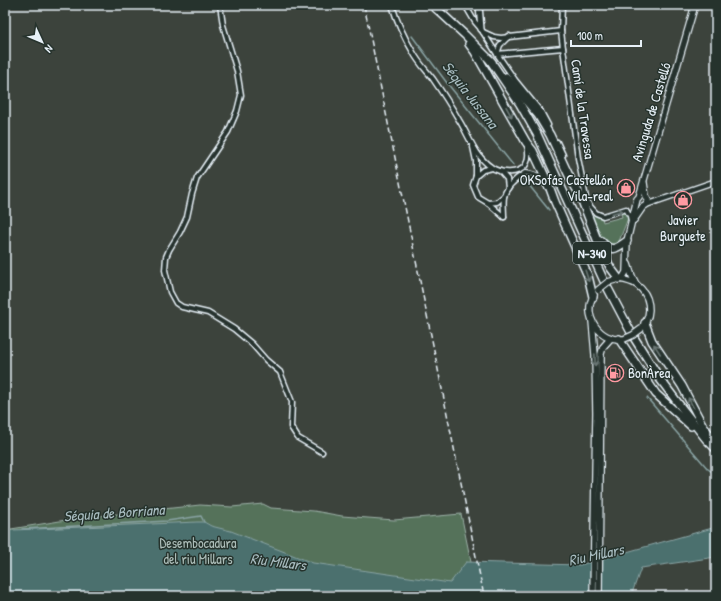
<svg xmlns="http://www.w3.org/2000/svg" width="721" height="601" font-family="'Patrick Hand',sans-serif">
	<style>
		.green { fill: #54725a; stroke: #9eb2a9 }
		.water { fill: #4b706e; stroke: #8aa4a5 }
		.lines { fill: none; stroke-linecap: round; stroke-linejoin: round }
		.stream { stroke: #8aa4a5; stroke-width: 1.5 }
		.minor-casing { stroke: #e8f1f8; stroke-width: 7 }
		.tertiary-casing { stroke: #e8f1f8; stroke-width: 8 }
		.secondary-casing { stroke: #e8f1f8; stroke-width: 8 }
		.trunk-casing { stroke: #e8f1f8; stroke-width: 10 }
		.minor { stroke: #26332d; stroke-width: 4 }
		.tertiary { stroke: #26332d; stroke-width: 5 }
		.secondary { stroke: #26332d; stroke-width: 5.5 }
		.trunk { stroke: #26332d; stroke-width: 7 }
		.rail { stroke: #e8f1f8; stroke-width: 1.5; stroke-dasharray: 6 3; stroke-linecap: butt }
		.secondary-bridge-casing { stroke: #e8f1f8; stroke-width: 8; stroke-linecap: butt }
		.secondary-bridge { stroke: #26332d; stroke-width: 5.5 }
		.oneway { stroke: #6a7674 }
		.labels { text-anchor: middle; stroke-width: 3; stroke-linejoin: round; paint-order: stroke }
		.shield { fill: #26332d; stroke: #aeb8bb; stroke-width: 1 }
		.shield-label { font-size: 13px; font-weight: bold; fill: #e8f1f8 }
		.street-label { font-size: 14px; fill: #e8f1f8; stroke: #26332d }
		.poi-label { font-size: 14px; fill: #e8f1f8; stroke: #26332d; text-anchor: end }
		.park-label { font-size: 14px; fill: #adbeb9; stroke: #26332d }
		.water-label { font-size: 15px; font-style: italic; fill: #a9bdc1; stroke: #26332d }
	</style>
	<rect width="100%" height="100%" fill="#3c433c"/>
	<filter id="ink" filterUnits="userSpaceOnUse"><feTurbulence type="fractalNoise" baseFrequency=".025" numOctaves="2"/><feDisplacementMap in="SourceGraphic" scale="8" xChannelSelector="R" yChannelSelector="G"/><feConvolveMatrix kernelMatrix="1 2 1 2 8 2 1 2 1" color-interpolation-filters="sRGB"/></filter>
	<g filter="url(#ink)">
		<!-- green -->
		<g class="green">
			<path d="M590,211L597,216L602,218L603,222L622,217L621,213H625L628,215V218L618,244C615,245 614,246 611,245C601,242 594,220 590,211Z"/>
			<path d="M263,504L271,508L314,511L342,516L394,520L461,514L478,596H5V530L72,519L200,505L232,507Z"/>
		</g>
		<!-- water -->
		<path class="water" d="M197,522H204L211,526L231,531L313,563L450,583L466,562L580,565L716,527V557L641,568L631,596H5V531L13,530Z"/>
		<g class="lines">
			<!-- stream -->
			<g class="stream">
				<path d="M412,36L447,83L513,165"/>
				<path d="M524,179L549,210"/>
				<path d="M647,398L708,469L716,475"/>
				<path d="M22,529L167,521L201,516L204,522"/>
			</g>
			<defs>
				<g id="minor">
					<path d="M220,5L223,25L237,71L241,95L237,111L228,132L197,178L192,194L187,217L180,232L169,250L166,257L165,270L170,292L176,303L182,307L208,313L234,329L252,344L266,360L280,372L292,402L291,427L298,438L322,452"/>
					<path d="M392,5C397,22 404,37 413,52C418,62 426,70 433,79C442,92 451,106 459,120C469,136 475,156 491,167C499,173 518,175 525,166C529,160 529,154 527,146"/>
					<path d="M465,5L475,22L481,29L497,54L515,80L541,112L548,125"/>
					<path d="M562,5L561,31L563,48L578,158L586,198L589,205L596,213L603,216L626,209L630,216L631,221"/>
					<path d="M483,32L494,37L501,38L561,31"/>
					<path d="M509,36L500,45L497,54L563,48"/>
					<path d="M557,142L563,155"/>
					<path d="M473,147L476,161V176L473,185L478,197L488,203L504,217"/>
					<path d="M500,171L507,179L508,188"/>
					<path d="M476,176L483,170L492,168"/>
					<path d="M488,203L497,202L504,196"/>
					<path d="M646,205L716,181"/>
					<path d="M504,217C504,210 503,203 504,197C506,186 517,178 525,173C536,174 542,178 547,187"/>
				</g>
				<path id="tertiary" d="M479,5L481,29"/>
				<g id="secondary">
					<path d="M634,220L643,207L646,205L648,202V199L646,196L644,183"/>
					<path d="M628,264L632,276L636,284"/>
					<path d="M619,279C625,280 633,282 637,285C650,295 653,313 643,326"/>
					<path d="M622,279L626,272L627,241L637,199L639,197L695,5"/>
					<path d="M594,295C581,315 600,342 623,339"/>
					<path d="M592,321L595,355L596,413L593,596"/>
					<path d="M599,596L601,354L603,347L611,338"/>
				</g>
				<g id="trunk">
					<path d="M432,5L440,12L465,35L492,62"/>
					<path d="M469,44L475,52L526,142L533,151L548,183L555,202L588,276L593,297"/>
					<path d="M490,60L520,104L537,134L604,281L633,336L660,379L684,411L706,439L716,449"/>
					<path d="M506,77L538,115L550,135L571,180L579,193L598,242L610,267L619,279"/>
					<path d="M601,241C611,253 616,249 627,241"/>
					<path d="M645,323L652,341L682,386L703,426L716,443"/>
					<path d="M619,339L656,394L691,426"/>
				</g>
			</defs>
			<!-- minor casing -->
			<use href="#minor" class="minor-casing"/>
			<!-- tertiary casing -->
			<use href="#tertiary" class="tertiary-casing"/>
			<!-- secondary casing -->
			<use href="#secondary" class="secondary-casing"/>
			<!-- trunk casing -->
			<use href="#trunk" class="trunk-casing"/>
			<!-- minor -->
			<use href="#minor" class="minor"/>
			<!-- tertiary -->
			<use href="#tertiary" class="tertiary"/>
			<!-- secondary -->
			<use href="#secondary" class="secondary"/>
			<!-- trunk -->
			<use href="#trunk" class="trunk"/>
			<!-- rail -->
			<path class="rail" d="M364,5L484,596"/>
			<defs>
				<g id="secondary-bridge">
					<path d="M598,290L608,282L615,280"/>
					<path d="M624,339L633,335L641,329"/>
				</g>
			</defs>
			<!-- secondary-bridge casing -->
			<use href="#secondary-bridge" class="secondary-bridge-casing"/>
			<!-- secondary-bridge -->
			<use href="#secondary-bridge" class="secondary-bridge"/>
		</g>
		<!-- one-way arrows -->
		<defs><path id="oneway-shaft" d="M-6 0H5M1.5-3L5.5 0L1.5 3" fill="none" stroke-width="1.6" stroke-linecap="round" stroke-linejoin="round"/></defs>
		<g class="oneway">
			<use href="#oneway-shaft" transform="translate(509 112) rotate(61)"/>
			<use href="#oneway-shaft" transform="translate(617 212) rotate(-16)"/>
			<use href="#oneway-shaft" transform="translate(587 276) rotate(72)"/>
			<use href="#oneway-shaft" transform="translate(657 349) rotate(-123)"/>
			<use href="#oneway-shaft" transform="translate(595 360) rotate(89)"/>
			<use href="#oneway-shaft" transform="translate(691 403) rotate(-117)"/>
		</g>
	</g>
	<!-- icons -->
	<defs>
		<symbol id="shop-ring" viewBox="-11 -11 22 22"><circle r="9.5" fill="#26332d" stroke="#ff9aa2" stroke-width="1.5"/><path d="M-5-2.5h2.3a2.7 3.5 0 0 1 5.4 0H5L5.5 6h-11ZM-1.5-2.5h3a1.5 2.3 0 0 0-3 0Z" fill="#ff9aa2"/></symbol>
		<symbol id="fuel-ring" viewBox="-11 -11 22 22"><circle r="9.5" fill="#26332d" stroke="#ff9aa2" stroke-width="1.5"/><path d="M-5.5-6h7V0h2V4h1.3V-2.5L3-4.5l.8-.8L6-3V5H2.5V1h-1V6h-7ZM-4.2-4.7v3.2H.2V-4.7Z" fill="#ff9aa2"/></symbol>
	</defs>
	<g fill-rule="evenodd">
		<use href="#shop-ring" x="616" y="178" width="20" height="20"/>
		<use href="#shop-ring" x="673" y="190" width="20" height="20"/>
		<use href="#fuel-ring" x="605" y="363" width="20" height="20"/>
	</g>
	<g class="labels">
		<!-- shield labels -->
		<rect class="shield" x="573" y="242" width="38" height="22" rx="3"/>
		<g class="shield-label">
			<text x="592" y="258">N-340</text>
		</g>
		<!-- street labels -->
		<g class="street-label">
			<text transform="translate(583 109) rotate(82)" y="5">Camí de la Travessa</text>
			<text transform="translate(651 112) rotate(-73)" y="5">Avinguda de Castelló</text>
		</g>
		<!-- poi labels -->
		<g class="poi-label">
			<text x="613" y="185">OKSofás Castellón<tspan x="613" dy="16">Vila-real</tspan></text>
			<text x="683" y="225" text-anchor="middle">Javier<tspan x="683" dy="16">Burguete</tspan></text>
			<text x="628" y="378" text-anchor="start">BonÀrea</text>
		</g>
		<!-- park labels -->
		<g class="park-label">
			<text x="198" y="548">Desembocadura<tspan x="198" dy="16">del riu Millars</tspan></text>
		</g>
		<!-- water labels -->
		<g class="water-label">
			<text transform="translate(470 95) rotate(52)" y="5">Séquia Jussana</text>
			<text transform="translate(114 513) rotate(-4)" y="5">Séquia de Borriana</text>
			<text transform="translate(596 555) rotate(-12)" y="5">Riu Millars</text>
			<text transform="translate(278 562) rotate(7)" y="5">Riu Millars</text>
		</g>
	</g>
	<!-- margin -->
	<rect width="721" height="601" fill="none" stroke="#26332d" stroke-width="20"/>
	<rect x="10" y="10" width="701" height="581" fill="none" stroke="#e8f1f8" stroke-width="1.5" filter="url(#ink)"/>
	<!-- north arrow -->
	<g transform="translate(42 42) rotate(134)" stroke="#26332d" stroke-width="3" paint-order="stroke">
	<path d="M0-3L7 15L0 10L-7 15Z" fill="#e8f1f8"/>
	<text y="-6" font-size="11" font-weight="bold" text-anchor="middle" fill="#e8f1f8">N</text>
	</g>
	<!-- scale -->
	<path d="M571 40v6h70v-6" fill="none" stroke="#e8f1f8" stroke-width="2"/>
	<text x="577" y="40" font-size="12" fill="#e8f1f8" stroke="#26332d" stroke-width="3" paint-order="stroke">100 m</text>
</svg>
